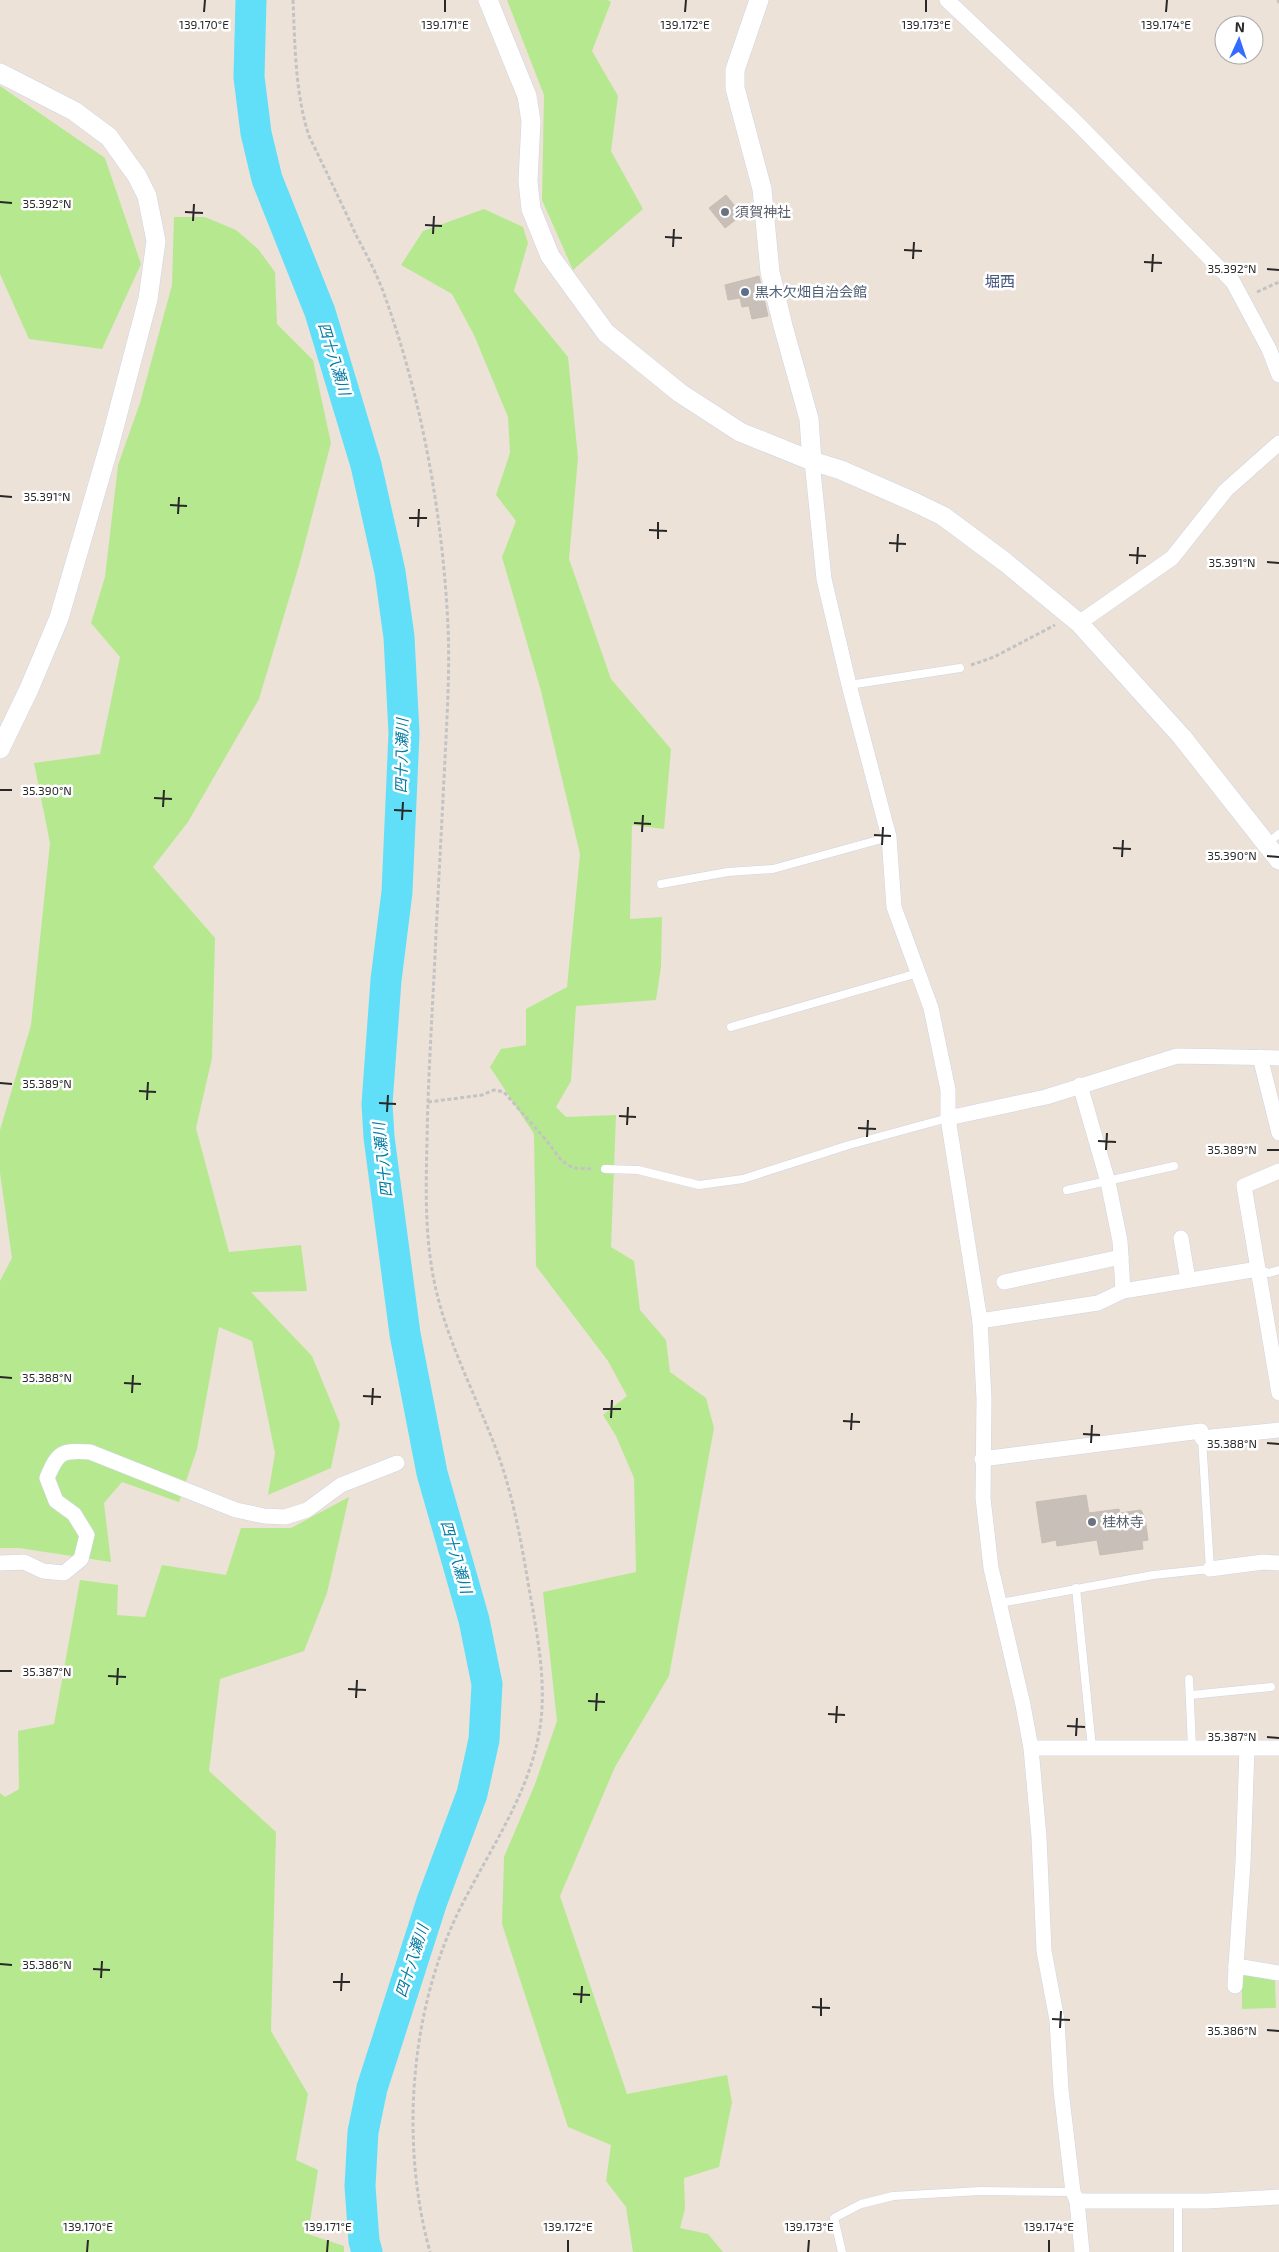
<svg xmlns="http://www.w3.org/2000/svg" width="1279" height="2252" font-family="'Exo 2','Noto Sans JP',sans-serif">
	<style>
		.green { fill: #b6e98f }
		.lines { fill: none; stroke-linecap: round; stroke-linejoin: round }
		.river { stroke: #61dff9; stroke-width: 31 }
		.building { fill: #c7bfb8; stroke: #c8beb2 }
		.service-casing { stroke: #ced4e3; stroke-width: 9 }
		.minor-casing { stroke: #ced4e3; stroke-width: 16 }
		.tertiary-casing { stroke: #ced4e3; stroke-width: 20 }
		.path { stroke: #c3c3c3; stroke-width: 3; stroke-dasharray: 4 2.5; stroke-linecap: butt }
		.service { stroke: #fff; stroke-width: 8 }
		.minor { stroke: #fff; stroke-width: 15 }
		.tertiary { stroke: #fff; stroke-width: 19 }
		.ticks { fill: none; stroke: #282828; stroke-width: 2 }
		.worship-dot { fill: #6b7280; stroke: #fff; stroke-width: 2 }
		.service-dot { fill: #5c6f8a; stroke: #fff; stroke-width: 2 }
		.labels { text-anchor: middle; stroke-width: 5; stroke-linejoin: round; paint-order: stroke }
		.worship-label { font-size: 14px; fill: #5b616d; stroke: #fff; text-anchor: start }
		.service-label { font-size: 14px; fill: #4e5e75; stroke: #fff; text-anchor: start }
		.neighbourhood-label { font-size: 15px; fill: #45547d; stroke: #fff }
		.water-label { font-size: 15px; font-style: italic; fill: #017ba3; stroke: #fff }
		.ticks-label { font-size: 12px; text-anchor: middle; fill: #282828; stroke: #fff; stroke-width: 5; stroke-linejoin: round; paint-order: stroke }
	</style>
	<rect width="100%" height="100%" fill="#ece2d8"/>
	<!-- green -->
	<g class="green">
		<path d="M507,0H608L611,2L592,51L618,96L611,151L643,209L573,270L542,200L544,95Z"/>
		<path d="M0,86L105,158L141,264L102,349L29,339L0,274Z"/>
		<path d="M484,209L523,227L528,243L514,291L568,357L578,458L569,559L611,679L671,749L664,829L632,825L630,919L662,917L661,967L656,1000L576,1006L571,1081L556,1107L566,1117L616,1115L611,1247L634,1261L640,1310L666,1340L670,1372L706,1398L714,1428L669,1676L615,1767L560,1896L627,2094L727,2075L732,2102L719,2167L684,2178L685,2209L680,2228L708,2234L723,2252H633L626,2207L606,2181L611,2145L568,2127L502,1924L504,1857L535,1784L557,1721L543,1592L636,1572L634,1478L616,1436L603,1415L627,1396L608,1361L536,1266L534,1134L490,1067L501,1049L526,1045V1009L567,987L580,854L541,691L502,557L516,521L496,495L510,453L508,417L474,335L452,294L401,265L423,231Z"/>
		<path d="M174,217H205L236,230L258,249L275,272L277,324L313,360L331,443L300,562L259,699L188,822L153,867L215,938L212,1058L196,1128L229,1252L301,1245L307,1291L251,1292L312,1356L340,1424L331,1468L268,1495L275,1453L252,1341L219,1327L197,1449L179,1502L122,1482L104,1503L111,1562L19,1548H0V1281L12,1258L0,1173V1130L31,1025L50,843L34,763L100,754L120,657L91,623L105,577L118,465L140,403L172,285Z"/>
		<path d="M349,1497L327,1593L304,1651L220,1679L209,1771L276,1832L271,2031L308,2094L296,2160L318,2170L308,2234L344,2246V2252H0V1793L5,1797L19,1789L18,1731L54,1724L80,1580L118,1585L117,1615L145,1617L162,1565L226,1575L241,1528H291Z"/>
		<path d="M1248,1973L1272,1977L1275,1981L1276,2008L1242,2009V1978Z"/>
	</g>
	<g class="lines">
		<!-- river -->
		<path class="river" d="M251,0L249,77L256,133L267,179L320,312L366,465L390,572L399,637L404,733L397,892L386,980L377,1104L379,1137L405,1334L432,1473L474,1620L487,1684L484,1740L472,1794L432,1901L372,2088L363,2132L360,2186L364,2241L367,2252"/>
	</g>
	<!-- building -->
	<g class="building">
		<path d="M726,195L742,215L725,228L709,208Z"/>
		<path d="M759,276L768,316L752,319L749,306L742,307L740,298L728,300L725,285Z"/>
		<path d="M1086,1495L1089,1513L1119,1509L1120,1513L1141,1510L1145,1518L1148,1540L1142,1541L1143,1549L1100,1555L1097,1540L1057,1546L1056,1540L1042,1543L1036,1502Z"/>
	</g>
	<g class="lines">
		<defs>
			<g id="service">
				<path d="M849,685L960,668"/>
				<path d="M1266,844L1279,834"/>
				<path d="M661,884L728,872L773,869L889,837"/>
				<path d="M731,1027L918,973"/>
				<path d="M605,1169L638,1170L699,1185L743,1179L849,1145L948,1118"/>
				<path d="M1067,1190L1174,1166"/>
				<path d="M1258,1269L1269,1273L1279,1270"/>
				<path d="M1076,1588L1092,1748"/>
				<path d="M1000,1603L1153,1575L1210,1569L1202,1438"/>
				<path d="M1189,1679L1192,1748"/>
				<path d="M1191,1695L1271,1687"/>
				<path d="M842,2252L834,2218L861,2204L893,2196L980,2191L1073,2192"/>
				<path d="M1178,2252V2201"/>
			</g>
			<g id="minor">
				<path d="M947,0L1075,121L1233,282L1269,349L1279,375"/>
				<path d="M812,461L824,579L849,685L889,837L894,907L931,1008L948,1090V1118L980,1321L984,1399L983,1498L991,1568L1023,1705L1031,1748L1039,1837L1044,1951L1057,2020L1061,2090L1073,2192L1077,2201L1082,2252"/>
				<path d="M1079,623L1172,558L1226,490L1279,443"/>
				<path d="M1260,1057L1279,1133"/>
				<path d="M1080,1085L1108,1182L1120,1241L1123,1291"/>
				<path d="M948,1118L1046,1097L1177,1056L1279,1058"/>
				<path d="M1279,1171L1244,1186L1279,1393"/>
				<path d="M1181,1238L1188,1280"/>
				<path d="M1004,1282L1121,1257"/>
				<path d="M980,1321L1098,1303L1123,1291L1258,1269"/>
				<path d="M982,1459L1201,1431L1202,1438L1279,1430"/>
				<path d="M0,1563L24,1562L43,1571L64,1573L81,1559L87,1535L74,1514L56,1501L47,1478C58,1452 61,1450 90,1452L236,1510L264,1516L285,1517L307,1510L341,1485L397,1463"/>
				<path d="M1210,1569L1263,1562L1279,1563"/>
				<path d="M1031,1748H1279"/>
				<path d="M1247,1748L1243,1863L1236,1966L1279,1973"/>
				<path d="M1235,1986L1236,1966"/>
				<path d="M1077,2201H1207L1279,2197"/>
			</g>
			<g id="tertiary">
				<path d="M488,0L527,96L531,121L528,181L531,209L550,256L606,333L680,393L740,432L812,461L841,470L914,502L943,516L1005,562L1079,623L1182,737L1279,860"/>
				<path d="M759,0L735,70V88L762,189L770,272L783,326L809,419L812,461"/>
				<path d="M0,73L74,111L109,137L137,176L147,196L156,241L148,299L110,443L59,618L29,689L0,749"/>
			</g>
		</defs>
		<!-- service casing -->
		<use href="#service" class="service-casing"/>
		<!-- minor casing -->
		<use href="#minor" class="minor-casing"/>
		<!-- tertiary casing -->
		<use href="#tertiary" class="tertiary-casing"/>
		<!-- path -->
		<g class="path">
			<path d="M293,0C295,45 295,93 309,136C325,169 341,202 356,235C366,254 377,274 384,294C422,398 443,517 448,627C450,671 447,715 445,759C442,818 439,876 436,934C433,1004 428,1073 427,1143C426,1183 425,1223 431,1263C440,1329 473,1388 496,1449C513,1494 521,1541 529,1588C536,1628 544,1667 542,1708C538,1786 487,1851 455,1919C409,2019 401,2147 430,2252"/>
			<path d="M1278,0L1279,3"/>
			<path d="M1257,292L1279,282"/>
			<path d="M971,665L994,657L1055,625"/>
			<path d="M428,1102L482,1095L494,1090L504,1092L547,1141L561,1160L573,1168L594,1169"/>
		</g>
		<!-- service -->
		<use href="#service" class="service"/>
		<!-- minor -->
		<use href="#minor" class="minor"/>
		<!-- tertiary -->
		<use href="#tertiary" class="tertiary"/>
	</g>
	<!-- ticks -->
	<path class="ticks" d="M204,12L205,0M445,12V0M685,12L686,0M926,12V0M1166,12L1167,0M0,202L12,203M185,212L203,213M193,221L194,204M425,225L442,226M433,234L434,216M665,237L682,238M673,247L674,229M904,250L922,251M913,259L914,242M1144,262L1162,263M1267,269L1279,270M1152,272L1153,254M0,496L12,497M170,505L187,506M178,514L179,497M409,518H427M418,527L419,509M649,530L667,531M658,539V522M889,543L906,544M897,552L898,534M1129,555L1146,556M1267,562L1279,563M1137,564L1138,547M0,790H12M154,798L172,799M163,807L164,790M394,810L412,811M402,820L403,802M634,823L651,824M642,832L643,815M874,835L891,836M882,845L883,827M1113,848L1131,849M1267,856L1279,857M1122,857L1123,840M0,1083L12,1084M139,1091L156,1092M147,1100L148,1082M379,1103L396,1104M387,1112L388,1095M619,1116L636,1117M627,1125L628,1107M858,1128L876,1129M867,1137L868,1120M1098,1141L1116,1142M1106,1150L1107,1133M1267,1150H1279M0,1377L12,1378M124,1383L141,1384M132,1393L133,1375M363,1396L381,1397M372,1405L373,1388M603,1409H621M611,1418L612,1400M843,1421L860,1422M851,1430L852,1413M1083,1434L1100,1435M1091,1443L1092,1425M1267,1443L1279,1444M0,1671H12M108,1676L126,1677M117,1685L118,1668M348,1689L366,1690M356,1698L357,1680M588,1701L605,1702M596,1711L597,1693M828,1714L845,1715M836,1723L837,1706M1067,1726L1085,1727M1076,1736L1077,1718M1267,1737L1279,1738M0,1964L12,1965M93,1969L110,1970M101,1978L102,1961M333,1982H350M341,1991L342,1973M573,1994L590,1995M581,2003L582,1986M812,2007L830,2008M821,2016V1998M1052,2019L1070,2020M1060,2028L1061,2011M1267,2030L1279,2031M87,2252L88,2240M327,2252L328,2240M568,2252V2240M808,2252L809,2240M1049,2252V2240"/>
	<!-- markers -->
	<g class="worship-dot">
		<circle cx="725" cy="212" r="5"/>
		<circle cx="1092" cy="1522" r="5"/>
	</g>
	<circle class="service-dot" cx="745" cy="292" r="5"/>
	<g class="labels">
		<!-- worship labels -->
		<g class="worship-label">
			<text x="735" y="217">須賀神社</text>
			<text x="1102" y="1527">桂林寺</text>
		</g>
		<!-- service labels -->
		<g class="service-label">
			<text x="755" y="297">黒木欠畑自治会館</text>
		</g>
		<!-- neighbourhood labels -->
		<g class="neighbourhood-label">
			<text x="1000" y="287">堀西</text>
		</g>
		<!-- water labels -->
		<g class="water-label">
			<text transform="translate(334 359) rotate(73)" y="5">四十八瀬川</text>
			<text transform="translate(402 756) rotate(-89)" y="5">四十八瀬川</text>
			<text transform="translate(383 1160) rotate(-96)" y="5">四十八瀬川</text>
			<text transform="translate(456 1557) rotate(74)" y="5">四十八瀬川</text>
			<text transform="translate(412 1961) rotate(-72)" y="5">四十八瀬川</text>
		</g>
	</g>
	<g class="ticks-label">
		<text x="204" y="29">139.170°E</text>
		<text x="445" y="29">139.171°E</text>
		<text x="685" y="29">139.172°E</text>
		<text x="926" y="29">139.173°E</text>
		<text x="1166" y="29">139.174°E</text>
		<text x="47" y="208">35.392°N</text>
		<text x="1232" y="273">35.392°N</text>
		<text x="47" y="501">35.391°N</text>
		<text x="1232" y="567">35.391°N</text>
		<text x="47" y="795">35.390°N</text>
		<text x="1232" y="860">35.390°N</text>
		<text x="47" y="1088">35.389°N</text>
		<text x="1232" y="1154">35.389°N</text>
		<text x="47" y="1382">35.388°N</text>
		<text x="1232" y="1448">35.388°N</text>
		<text x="47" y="1676">35.387°N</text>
		<text x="1232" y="1741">35.387°N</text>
		<text x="47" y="1969">35.386°N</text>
		<text x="1232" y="2035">35.386°N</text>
		<text x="88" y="2231">139.170°E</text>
		<text x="328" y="2231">139.171°E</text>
		<text x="568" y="2231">139.172°E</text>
		<text x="809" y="2231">139.173°E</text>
		<text x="1049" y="2231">139.174°E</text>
	</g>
	<!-- north arrow -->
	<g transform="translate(1239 40) rotate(3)"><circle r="24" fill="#ffffff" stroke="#a9a9a9"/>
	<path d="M0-4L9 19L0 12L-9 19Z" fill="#336cff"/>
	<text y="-8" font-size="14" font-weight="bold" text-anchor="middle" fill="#282828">N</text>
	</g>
</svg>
